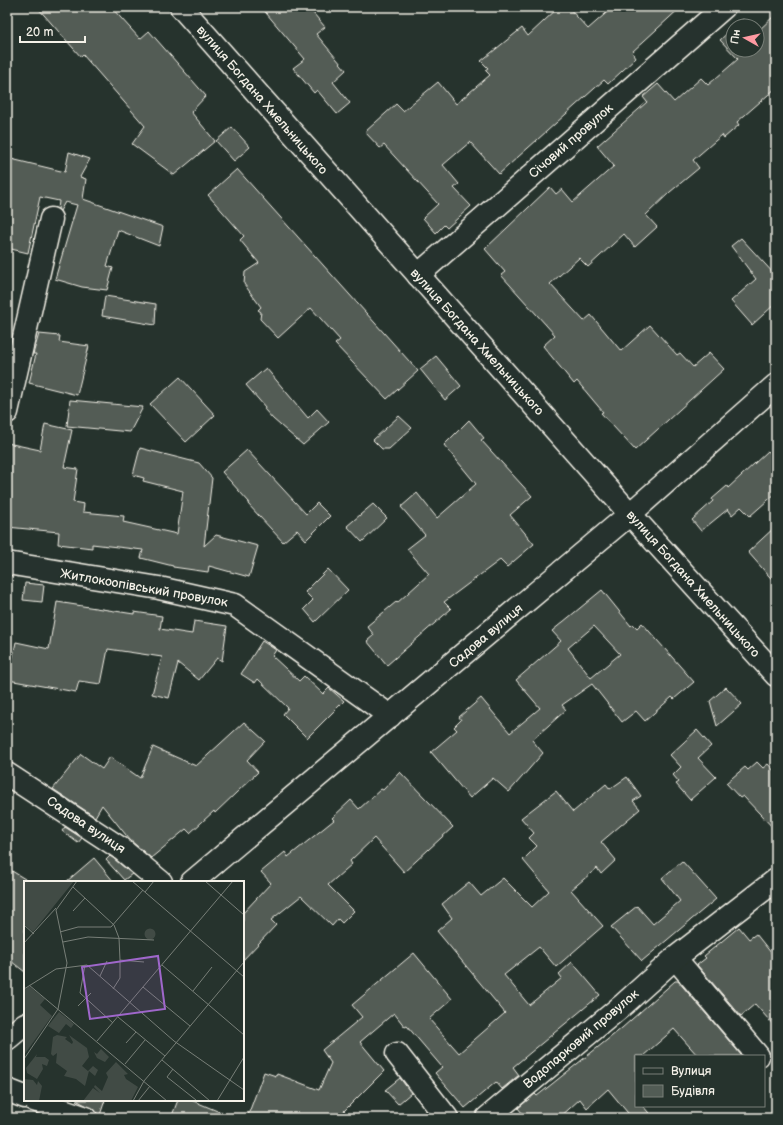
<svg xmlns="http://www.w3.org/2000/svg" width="783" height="1125" font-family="'Balsamiq Sans',sans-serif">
<rect width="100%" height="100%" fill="#26332d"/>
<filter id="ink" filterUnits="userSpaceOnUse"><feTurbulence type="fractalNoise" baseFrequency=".025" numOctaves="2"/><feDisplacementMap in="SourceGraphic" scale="8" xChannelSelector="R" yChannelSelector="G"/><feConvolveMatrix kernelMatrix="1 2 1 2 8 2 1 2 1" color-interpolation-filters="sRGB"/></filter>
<g filter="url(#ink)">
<g fill="#525c55" stroke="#f4f1e8" fill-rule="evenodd">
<polygon points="37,7 111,7 140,39 149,31 206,96 191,112 215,141 174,175 132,144 145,126 83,55 81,57"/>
<polygon points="261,7 308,7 325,27 316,34 346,70 333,82 350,103 337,114 317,90 314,93 293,68 305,59"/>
<polygon points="559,7 568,7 588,29 613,7 681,7 632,52 636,58 608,84 604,80 499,174 470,142 443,165 459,184 454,188 471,206 447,228 444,225 436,233 423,218 438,204 384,145 380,148 365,132 396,104 403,111 438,82 456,104 490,75 485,70 488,68 481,61 522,28 528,36"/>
<polygon points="776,14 776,88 737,122 739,125 724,138 722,135 693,160 699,168 670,192 646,215 657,227 635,247 624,234 588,267 579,258 550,284 584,321 591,315 621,351 650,325 677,355 680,353 693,367 709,353 724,369 635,450 601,413 603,412 577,381 574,384 543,346 555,335 501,275 505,272 485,249 550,187 556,194 562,189 573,202 614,166 597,146 647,102 643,97 658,84 674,102 701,78 708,85 738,59 720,40 733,28 733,50 757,50 757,32"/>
<polygon points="743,19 749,26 735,26"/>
<polygon points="232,127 250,147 234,161 216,141"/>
<polygon points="69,152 90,159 80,177 86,179 83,199 163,227 159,246 118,230 107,266 113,268 107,290 82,287 55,279 77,205 65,202 60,211 58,209 59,201 40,197 28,253 7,248 7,158 65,172"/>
<polygon points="237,169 418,371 387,399 335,344 340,340 311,308 278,338 260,319 261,312 258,310 261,307 244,284 245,272 259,263 240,240 244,236 208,195"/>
<polygon points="741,238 776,276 776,303 752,325 731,301 756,279 731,246"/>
<polygon points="105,296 156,304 155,325 102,316"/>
<polygon points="39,334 60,336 59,342 89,346 77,395 29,383 36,354 33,354"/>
<polygon points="436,356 461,386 445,400 420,369"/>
<polygon points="266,368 308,418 317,409 329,422 303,445 273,419 264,409 265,407 246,385"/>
<polygon points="180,377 215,415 186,442 150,404"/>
<polygon points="70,400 143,407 130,432 67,426"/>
<polygon points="399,416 412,428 389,449 382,449 373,440"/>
<polygon points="469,420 484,438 481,440 532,496 510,515 534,544 507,567 500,560 444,602 451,609 387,665 367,641 374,635 367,626 396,602 397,603 429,574 407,549 425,535 401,507 417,493 437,518 476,484 444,445"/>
<polygon points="45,424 72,430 64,467 78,469 73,502 84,504 83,512 124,516 123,522 177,534 183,491 143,481 144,478 133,475 140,448 199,463 212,478 204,546 216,535 258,546 249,577 209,566 208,572 173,567 173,566 141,558 143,550 92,544 92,548 58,544 59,532 7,527 7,443 40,450"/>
<polygon points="247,450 306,514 317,503 330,516 306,540 297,530 283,542 248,504 249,502 222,472"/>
<polygon points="768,451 776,459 776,493 750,516 741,507 732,515 728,509 701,531 692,520 713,501 712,499 727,486 728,488"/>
<polygon points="373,504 387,518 362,542 347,526"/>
<polygon points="776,526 776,584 748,552"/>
<polygon points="328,569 348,590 315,622 304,609 313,600 305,592"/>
<polygon points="25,583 44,585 42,602 23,600"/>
<path d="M602,590l29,36 2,-2 4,4 5,-5 52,59 -20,17 -2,-2 -27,24 -9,-10 -14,11 -30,-38 -30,21 4,5 -34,30 11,13 -34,39 -16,-14 -23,20 -39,-46 26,-22 -3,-3 7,-7 -2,-3 22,-19 29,35 30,-25 -24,-28 45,-39 -9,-10zM594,626l26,28 -29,24 -23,-30z"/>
<polygon points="57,602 134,614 134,612 162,616 160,629 192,634 194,621 227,626 222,661 217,658 199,680 178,663 169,698 152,694 162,657 108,649 101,684 79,681 76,692 8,680 16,642 49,649"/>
<polygon points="262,641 276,650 272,656 299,681 304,676 323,694 329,688 344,701 307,738 283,714 288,708 258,679 255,683 241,674"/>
<polygon points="726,687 742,704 717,726 710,701"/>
<polygon points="244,722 265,741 247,760 258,772 215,813 214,811 190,833 186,829 151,858 130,840 102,805 95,817 53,789 81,754 102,769 110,757 140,778 153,747 196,766"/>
<polygon points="697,730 711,746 698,758 716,777 690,800 676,784 679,782 673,775 681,767 670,755"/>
<polygon points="757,762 763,768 768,764 776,773 776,831 743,796 740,798 726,783 745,767 748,770"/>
<polygon points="400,772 453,827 404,872 374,838 350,861 352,864 328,885 354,911 342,923 338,919 332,926 301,896 271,920 276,925 243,960 243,913 271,883 261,872 285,852 288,857 334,820 332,818 351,800 359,809 381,789 383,790"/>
<polygon points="627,777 641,796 633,801 640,809 601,842 616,860 601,874 597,868 571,890 603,926 556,967 539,947 504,975 529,1005 562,978 559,974 572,962 600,995 513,1067 519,1075 502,1089 496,1082 465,1108 435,1073 442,1067 407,1026 405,1027 394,1013 360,1042 384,1071 337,1118 247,1118 264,1072 276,1076 277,1074 319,1090 331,1063 322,1050 362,1017 352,1005 414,953 452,999 429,1019 459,1053 505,1013 437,931 452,918 442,904 469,882 481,896 503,878 532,907 549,891 523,860 537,846 529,838 534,833 521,818 556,791 573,812 606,784 610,789"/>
<polygon points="65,827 82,838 78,843 62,831"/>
<polygon points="110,856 113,858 132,874 124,880 106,860"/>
<polygon points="94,858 114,882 66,882"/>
<polygon points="682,861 716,899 642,961 611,927 637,906 653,924 680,901 662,878"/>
<polygon points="7,868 25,879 25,972 7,958"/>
<polygon points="739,927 749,939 756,934 776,959 776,1028 755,1004 741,1016 697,965 706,958 704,956"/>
<polygon points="675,981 678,981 742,1056 698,1056 674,1029 643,1056 636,1056 636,1106 643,1106 653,1118 632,1118 608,1089 587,1108 580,1099 559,1118 526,1118 518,1108 535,1094 537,1096 622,1028"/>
<polygon points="400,1078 411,1093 398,1104 385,1090"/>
<polygon points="76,1100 105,1100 99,1118 95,1110"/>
<polygon points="178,1100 191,1100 234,1118 171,1118"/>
</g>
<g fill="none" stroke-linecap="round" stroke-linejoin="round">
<defs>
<g id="minor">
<polyline points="181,7 630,514 776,675"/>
<polyline points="418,275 724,7"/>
<polyline points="7,412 51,219"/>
<polyline points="7,563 159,588 235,605 390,716"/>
<polyline points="7,774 120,848 161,882"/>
<polyline points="192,882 630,514 776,385"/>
<polyline points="675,958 758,1056"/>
<polyline points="7,1039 25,1024"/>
<polyline points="397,1054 447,1118"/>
<polyline points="7,1090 25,1097"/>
<polyline points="34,1100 86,1118"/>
<polyline points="487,1118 624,1004 675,958 776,880"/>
</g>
</defs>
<use href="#minor" stroke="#f4f1e8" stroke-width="25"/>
<use href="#minor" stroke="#26332d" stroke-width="22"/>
</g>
</g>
<g text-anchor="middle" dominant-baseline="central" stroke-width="3.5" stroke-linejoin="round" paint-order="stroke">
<g font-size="13" fill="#f4f1e8" stroke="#26332d">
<text transform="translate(262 100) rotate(49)">вулиця Богдана Хмельницького</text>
<text transform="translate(571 141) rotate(-41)">Січовий провулок</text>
<text transform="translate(477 342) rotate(48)">вулиця Богдана Хмельницького</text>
<text transform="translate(693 584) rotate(48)">вулиця Богдана Хмельницького</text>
<text transform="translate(144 588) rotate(10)">Житлокоопівський провулок</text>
<text transform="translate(486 636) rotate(-40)">Садова вулиця</text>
<text transform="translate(86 825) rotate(34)">Садова вулиця</text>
<text transform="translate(581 1039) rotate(-40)">Водопарковий провулок</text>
</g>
</g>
<g transform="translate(24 881)">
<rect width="220" height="220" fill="#26332d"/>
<path d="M0,0h50l-41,51 -9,-8zM120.5 53a5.5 5.5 0 1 1 11 0a5.5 5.5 0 1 1-11 0ZM5,105l16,13 -5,6 12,11 -28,39v-65zM35,131l15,12 -3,4 -5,-4 -7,9 -11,-7zM33,154l10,2 -2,2 7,5 1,-2 -4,-7 18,13 2,9 -7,9 6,5 5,-5 5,4 -3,6 -6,-5 -4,15 -9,-7 -12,-3 3,-5 -11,-8 1,-10 -4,3 -2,-2 2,-17zM77,168l8,8 -4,5 -8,-4 -3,-6 3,2zM13,173l-1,3h9l4,3 -2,6 -5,-2 1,5 -6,10 -10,-6 -1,-5zM92,181l12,12 -4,1 2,4 12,8 -7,14h-48l10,-13 7,5 -6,-6 1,-2 7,6 6,-14 -2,-4zM0,198l9,1 4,5 1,-4 4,5 -3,15h-15z" fill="#414b45"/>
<path fill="none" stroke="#787f78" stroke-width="1" d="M108,0l112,96M181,0l39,34M49,6l41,38 5,13 1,22v18l-7,11M121,11l9,-11M49,30l12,-13M0,44l10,9M36,51l18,-5h33l32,-37M39,61l25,-5 66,3M0,62l32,-35M96,79l24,2M61,84l-5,28 33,30M138,84l82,70M76,95l7,-15M5,104l138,116M119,106l47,39M0,108l32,-20 31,-4 87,76 70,49M169,110l19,-24M54,125l13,-13M94,136l47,39M73,160l136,-160M102,162l10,-11M0,178l34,-50 9,-46 -11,-53 21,-29M138,179l48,41M101,183l20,-24M149,188l-6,8 29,23M109,220l11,-20 100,-119M114,220l12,-15M193,220l27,-44"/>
<path fill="#9f67cb" fill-opacity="0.15" stroke="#9f67cb" stroke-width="2" d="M134,75l7,53 -75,10 -8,-52z"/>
<rect width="220" height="220" fill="none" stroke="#f4f1e8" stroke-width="2"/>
</g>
<rect width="783" height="1125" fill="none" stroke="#26332d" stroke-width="24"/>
<rect x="12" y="12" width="759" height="1101" fill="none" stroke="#f4f1e8" stroke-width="1.5" filter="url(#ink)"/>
<rect x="635" y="1055" width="130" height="52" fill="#26332d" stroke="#787f78"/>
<rect x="643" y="1068" width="20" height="6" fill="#26332d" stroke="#787f78"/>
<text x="671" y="1075" font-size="12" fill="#f4f1e8">Вулиця</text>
<rect x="643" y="1085" width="20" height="12" fill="#525c55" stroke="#787f78"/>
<text x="671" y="1095" font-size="12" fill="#f4f1e8">Будівля</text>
<g transform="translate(745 38) rotate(278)"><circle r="19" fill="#26332d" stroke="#787f78"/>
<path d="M0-3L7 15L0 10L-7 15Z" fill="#ff9aa2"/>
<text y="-6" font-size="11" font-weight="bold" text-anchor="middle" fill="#f4f1e8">Пн</text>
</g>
<path d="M20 36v6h65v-6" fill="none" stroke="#f4f1e8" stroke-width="2"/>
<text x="26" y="36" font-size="12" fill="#f4f1e8" stroke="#26332d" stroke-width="3" paint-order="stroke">20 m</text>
</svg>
